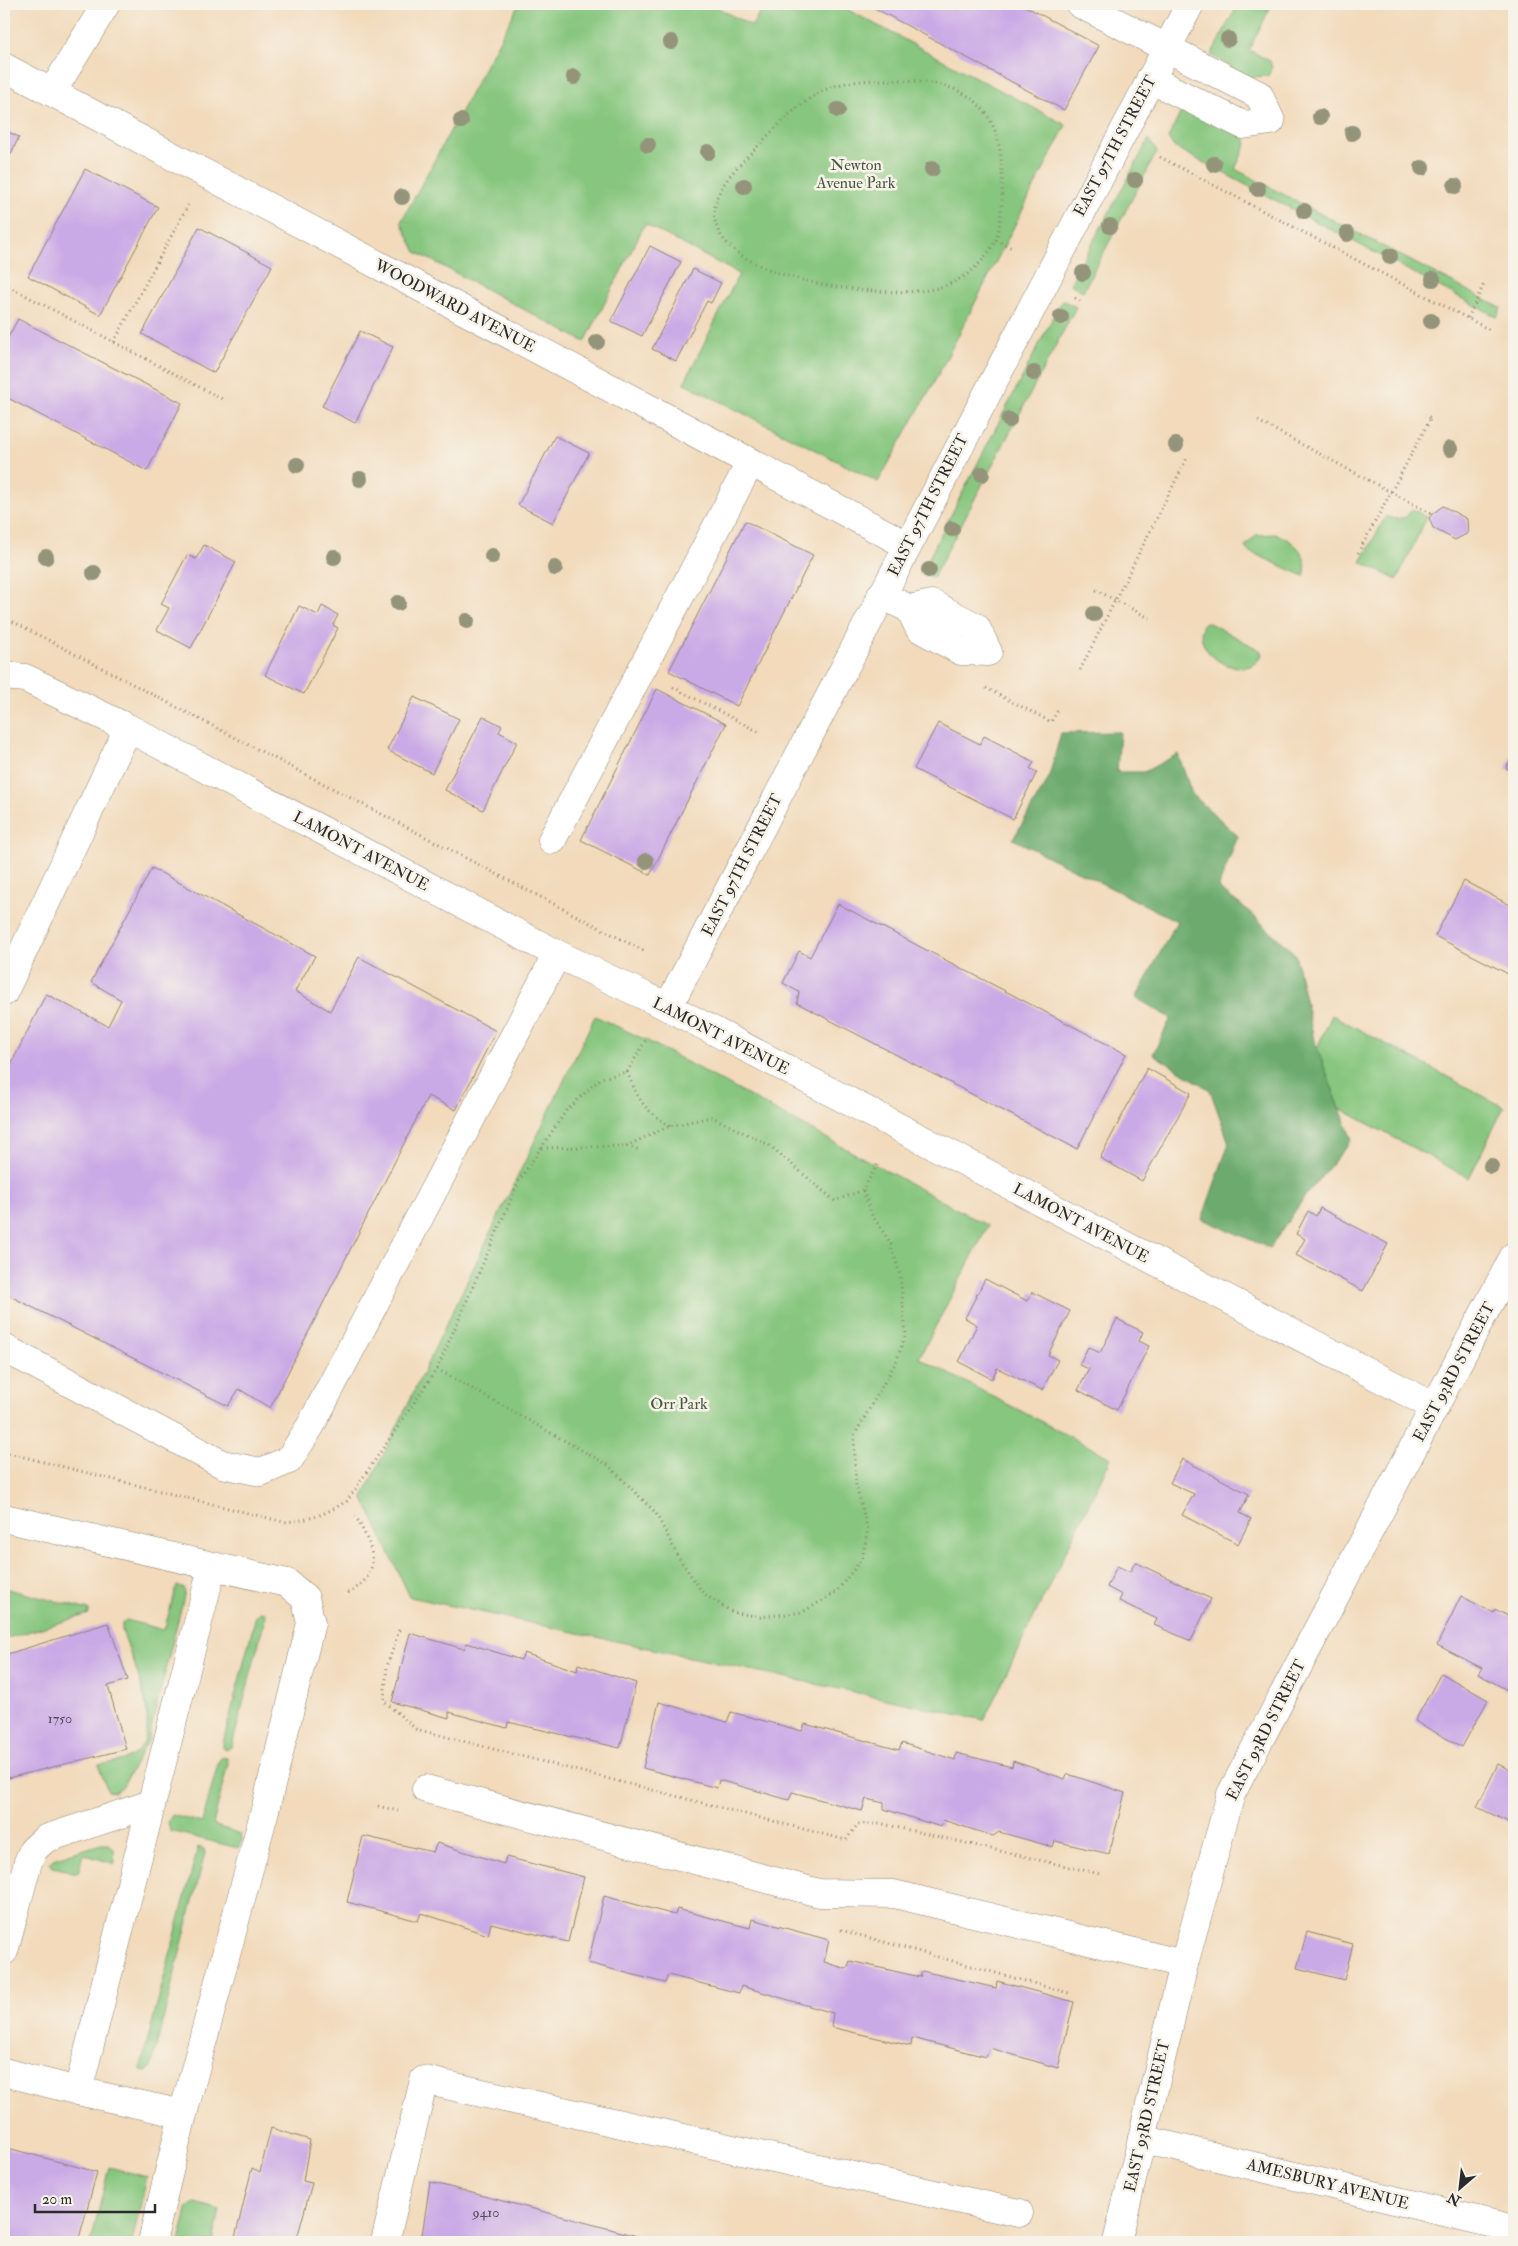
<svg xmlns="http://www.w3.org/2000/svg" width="1518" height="2246" font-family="'IM FELL Double Pica',serif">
<rect width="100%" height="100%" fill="#f7f3e8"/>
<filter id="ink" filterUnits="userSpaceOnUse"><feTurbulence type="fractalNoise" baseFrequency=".02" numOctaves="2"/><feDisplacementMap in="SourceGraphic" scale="10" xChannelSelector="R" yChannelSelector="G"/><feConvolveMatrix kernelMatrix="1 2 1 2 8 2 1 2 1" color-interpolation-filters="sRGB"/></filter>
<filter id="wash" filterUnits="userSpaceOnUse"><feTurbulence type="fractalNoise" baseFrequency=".0096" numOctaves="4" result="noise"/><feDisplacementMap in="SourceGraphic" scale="20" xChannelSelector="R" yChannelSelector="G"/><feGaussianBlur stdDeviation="1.12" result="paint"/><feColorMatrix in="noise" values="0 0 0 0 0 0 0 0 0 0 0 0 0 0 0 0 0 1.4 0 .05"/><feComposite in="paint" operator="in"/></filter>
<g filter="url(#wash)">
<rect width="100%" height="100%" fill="#f2dabb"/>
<g fill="#86c67e" stroke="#587854">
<polygon points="519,4 710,4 752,26 764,4 837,4 1066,125 937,377 878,482 684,383 739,274 645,224 585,342 416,252 401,222"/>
<polygon points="1238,4 1272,4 1249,50 1270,61 1272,67 1268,76 1247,77 1211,55"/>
<polygon points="1182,110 1198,110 1245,138 1247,143 1235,169 1501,308 1497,317 1174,147 1168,138"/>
<polygon points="1149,139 1157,152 1083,291 1070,284"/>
<polygon points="1062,300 1076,307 933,578 921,573"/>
<polygon points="1412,509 1427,517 1397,580 1361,562 1386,516 1395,519 1406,517"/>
<path d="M1276,534c18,6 35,22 28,42l-56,-25 -3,-4 11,-12z"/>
<path d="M1209,623l51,27 2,4c-14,32 -72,2 -59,-30z"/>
<polygon points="1332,1015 1504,1107 1469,1178 1339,1108 1317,1048"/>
<polygon points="595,1016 646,1040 988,1226 919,1358 1111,1458 984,1720 410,1597 363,1497"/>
<path d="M177,1586l6,1 2,5 -37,149 -26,46 -8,5 -6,-1 -10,-26c11,-2 29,-4 37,-11 30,-25 -3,-93 -13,-124v-7l4,-3 38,10z"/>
<polygon points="4,1588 89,1610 89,1614 4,1639"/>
<polygon points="260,1612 264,1612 266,1615 232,1746 228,1749 223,1748 223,1743 256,1615"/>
<polygon points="222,1757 227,1758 228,1763 213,1825 241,1834 242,1840 238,1848 170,1831 168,1822 172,1815 202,1823 219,1760"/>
<polygon points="101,1844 108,1844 114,1849 115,1864 83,1854 78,1873 53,1867 50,1863 53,1859"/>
<polygon points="198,1847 204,1849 205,1853 151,2068 147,2072 141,2070 141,2066"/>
<polygon points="109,2167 147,2177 132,2242 91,2242"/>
<polygon points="195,2203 220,2210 213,2242 179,2242 188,2207"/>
</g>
<polygon fill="#6cab6d" stroke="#4c6b4c" points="1120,732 1117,772 1144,772 1178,754 1192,794 1238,836 1218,888 1246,909 1295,954 1314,1040 1352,1140 1306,1195 1270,1248 1202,1219 1229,1143 1210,1090 1153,1054 1171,1018 1136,998 1177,921 1013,839 1048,780 1061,733"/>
<g id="blocks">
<g fill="#caaae6">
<polygon points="867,4 1021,4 1099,46 1064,110"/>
<polygon points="4,130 19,137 4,168"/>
<polygon points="85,169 158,207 100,315 28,276"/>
<polygon points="199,227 272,266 214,373 142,334"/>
<polygon points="650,246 681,262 642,336 611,321"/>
<polygon points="693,269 721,283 711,303 707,301 676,361 652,349"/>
<polygon points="18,319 182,403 147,471 4,396 4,345"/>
<polygon points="360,331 393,347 355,423 322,406"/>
<polygon points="555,436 589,453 553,523 518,505"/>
<polygon points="1443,506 1467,519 1468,533 1455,540 1433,528 1429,518 1432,514"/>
<polygon points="745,521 813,555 737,706 669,671"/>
<polygon points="204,545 236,562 191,648 157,630 169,608 161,604 187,555 196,559"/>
<polygon points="299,606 318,615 322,606 338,615 333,625 338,628 304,694 265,675"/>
<polygon points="657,689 726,724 650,875 581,840"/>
<polygon points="414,697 459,719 432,773 387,750"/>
<polygon points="483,716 502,726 499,732 517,742 483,810 445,790"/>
<polygon points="938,723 980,744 984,736 1034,762 1030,769 1037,772 1013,819 914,769"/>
<polygon points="1514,753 1514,772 1506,768"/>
<polygon points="152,868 315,956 295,991 330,1011 359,957 496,1031 456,1110 428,1096 270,1408 239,1389 228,1406 4,1293 4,1078 46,994 108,1026 121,1000 91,982"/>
<polygon points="1464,881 1514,907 1514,977 1435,936"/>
<polygon points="838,904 1126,1054 1077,1149 797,1003 799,992 783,983 799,951 810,957"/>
<polygon points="1147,1068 1191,1093 1142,1181 1100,1158"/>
<polygon points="1320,1208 1388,1244 1363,1291 1296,1255 1305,1239 1296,1234 1308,1211 1316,1216"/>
<polygon points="985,1279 1027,1301 1032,1292 1070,1311 1048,1355 1058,1360 1042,1390 997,1368 992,1379 959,1362 977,1325 965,1318"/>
<polygon points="1117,1319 1143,1332 1139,1341 1149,1346 1117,1410 1078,1390 1089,1369 1079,1365 1088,1347 1100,1353"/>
<polygon points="1182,1459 1249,1494 1240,1513 1251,1519 1238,1544 1182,1515 1194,1494 1170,1483"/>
<polygon points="1135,1562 1211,1599 1191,1641 1154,1625 1157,1619 1119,1601 1122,1595 1107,1587 1117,1566 1130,1572"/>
<polygon points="1461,1596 1494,1613 1495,1609 1514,1619 1514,1687 1512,1686 1509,1691 1478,1674 1482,1668 1437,1645"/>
<polygon points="108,1623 128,1680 108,1686 126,1749 4,1779 4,1655"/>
<polygon points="410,1633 464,1649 467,1643 521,1660 524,1653 577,1671 578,1664 636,1683 620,1748 508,1722 507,1728 449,1712 449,1718 392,1702"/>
<polygon points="1441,1673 1488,1700 1462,1747 1415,1721"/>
<polygon points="659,1702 727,1722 731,1712 802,1731 805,1724 899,1750 902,1743 955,1760 956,1753 1012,1767 1013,1761 1065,1779 1068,1774 1125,1793 1109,1854 1055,1841 1053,1847 999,1832 993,1836 943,1820 941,1827 884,1809 884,1803 866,1799 862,1811 792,1792 789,1800 719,1780 717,1788 643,1768"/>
<polygon points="1498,1764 1514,1772 1514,1825 1477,1807"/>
<polygon points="363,1836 433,1852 437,1843 504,1864 506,1857 584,1877 568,1942 491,1923 488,1935 421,1913 418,1921 347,1902"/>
<polygon points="604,1896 675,1915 677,1909 750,1928 752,1919 829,1940 824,1962 847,1969 850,1961 920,1977 922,1971 996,1988 997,1981 1074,2002 1058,2068 990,2048 986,2057 912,2038 911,2046 831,2027 833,2013 741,1986 739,1993 668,1975 665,1983 588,1963"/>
<polygon points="1307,1932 1353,1944 1344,1980 1297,1968"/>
<polygon points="271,2128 310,2140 303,2181 312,2183 296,2242 234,2242 252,2168 260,2172"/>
<polygon points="4,2147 97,2172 78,2242 4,2242"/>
<polygon points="430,2182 660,2242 421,2242"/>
</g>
</g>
</g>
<g filter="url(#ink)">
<use href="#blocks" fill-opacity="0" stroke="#8e8273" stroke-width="1"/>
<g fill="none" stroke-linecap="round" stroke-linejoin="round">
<defs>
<g id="minor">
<polyline points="1080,4 1259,95 1271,121 1243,125 1150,79"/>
<polyline points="4,67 907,545"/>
<polyline points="52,92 106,4"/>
<polyline points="881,595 910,609 932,604 976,627 988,652 961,651 919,628 910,609"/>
<polyline points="4,676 25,678 128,728 557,954 668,1007 1435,1407"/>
<polyline points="552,840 750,463"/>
<polyline points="4,992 128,728"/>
<polyline points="668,1007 1190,4"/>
<polyline points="4,1348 222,1464 261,1472 289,1460 311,1425 557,954"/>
<polyline points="4,1518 287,1583 305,1598 311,1623 265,1810 183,2114 152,2242"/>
<polyline points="426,1789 819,1893 894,1894 1184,1964"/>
<polyline points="4,1951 28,1862 33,1850 45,1839 151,1804"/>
<polyline points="4,2072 78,2091"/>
<polyline points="183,2114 78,2091 212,1568"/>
<polyline points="1142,2139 1514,2229"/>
<polyline points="385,2242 424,2080 1019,2213"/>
<polyline points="1117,2242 1184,1964 1231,1794 1514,1256"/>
</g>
</defs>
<use href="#minor" stroke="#8e8273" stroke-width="29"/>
<g stroke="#8e8273" stroke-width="3" stroke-dasharray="1 4" stroke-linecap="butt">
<polyline points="1160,157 1490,330"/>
<path d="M996,240c6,-22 7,-45 6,-68 -2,-70 -39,-91 -105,-92 -21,0 -49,0 -68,8 -28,12 -51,37 -72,59 -15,15 -38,36 -42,58 -14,77 175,96 223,83 26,-7 46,-25 58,-48l16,8"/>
<polyline points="4,284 224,400"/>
<polyline points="1075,298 1083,302"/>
<polyline points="1468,318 1485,282"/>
<polyline points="114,342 188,205"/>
<polyline points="1258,421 1432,514"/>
<polyline points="1358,553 1431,418 1425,415"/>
<polyline points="1096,590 1153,620"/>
<polyline points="4,617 644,951"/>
<polyline points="1080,670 1188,456"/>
<polyline points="673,687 759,732"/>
<polyline points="986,688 1051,722 1058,710"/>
<path d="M627,1072c13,30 15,36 43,54"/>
<polyline points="626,1146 670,1126 712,1117 769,1145 835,1201 863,1190"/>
<polyline points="542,1148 626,1146 640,1150"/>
<polyline points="437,1369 608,1465 656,1513 677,1555 703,1593 732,1612 760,1617 803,1612 836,1592 862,1559 868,1530 856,1486 854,1436 896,1362 906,1334 900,1275 890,1242 872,1215 863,1190 879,1162"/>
<path d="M4,1452l280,70c27,-2 40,-7 63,-21l90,-132 83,-190 46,-68 35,-33 26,-6 19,-32"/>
<path d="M348,1593c38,-21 24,-47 7,-78"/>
<polyline points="399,1630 387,1667 384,1701 416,1729 846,1840 858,1824 883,1824 1100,1874"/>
<polyline points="378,1806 398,1811"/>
<polyline points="841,1930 1072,1994"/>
</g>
<use href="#minor" stroke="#fff" stroke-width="28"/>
</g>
<g fill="#93947a">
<circle cx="1228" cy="39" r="8"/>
<circle cx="671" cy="42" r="8"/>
<circle cx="574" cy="77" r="8"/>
<circle cx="838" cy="110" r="8"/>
<circle cx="1320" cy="117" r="8"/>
<circle cx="461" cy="121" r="8"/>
<circle cx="1352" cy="133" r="8"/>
<circle cx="648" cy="145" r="8"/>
<circle cx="708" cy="152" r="8"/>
<circle cx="1214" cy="164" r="8"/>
<circle cx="1422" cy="168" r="8"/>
<circle cx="932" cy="169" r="8"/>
<circle cx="1135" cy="180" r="8"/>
<circle cx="744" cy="186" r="8"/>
<circle cx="1455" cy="186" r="8"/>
<circle cx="1258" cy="189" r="8"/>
<circle cx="402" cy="197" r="8"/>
<circle cx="1304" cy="211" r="8"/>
<circle cx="1110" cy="226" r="8"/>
<circle cx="1347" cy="234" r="8"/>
<circle cx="1390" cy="256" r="8"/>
<circle cx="1083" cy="273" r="8"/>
<circle cx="1433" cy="279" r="8"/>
<circle cx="1061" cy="317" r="8"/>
<circle cx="1431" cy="321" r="8"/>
<circle cx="597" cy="342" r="8"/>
<circle cx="1034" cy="373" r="8"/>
<circle cx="1009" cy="420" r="8"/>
<circle cx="1176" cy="445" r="8"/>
<circle cx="1450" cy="449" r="8"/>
<circle cx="297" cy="465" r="8"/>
<circle cx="982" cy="474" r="8"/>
<circle cx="360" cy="479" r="8"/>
<circle cx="952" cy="529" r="8"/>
<circle cx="492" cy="556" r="8"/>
<circle cx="46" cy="557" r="8"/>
<circle cx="334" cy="557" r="8"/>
<circle cx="555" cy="568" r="8"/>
<circle cx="929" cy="570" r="8"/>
<circle cx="94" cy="573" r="8"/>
<circle cx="398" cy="603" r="8"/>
<circle cx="1094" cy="614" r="8"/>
<circle cx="467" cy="621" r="8"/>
<circle cx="646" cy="861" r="8"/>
<circle cx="1491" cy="1166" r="8"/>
</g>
</g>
<g text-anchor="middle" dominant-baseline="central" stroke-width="5" stroke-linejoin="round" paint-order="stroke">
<g font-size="14" fill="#534b5a">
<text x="60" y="1718">1750</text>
<text x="486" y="2212">9410</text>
</g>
<g font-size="16" fill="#2b2b2b" stroke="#f7f3e8">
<text transform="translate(1115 146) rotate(-62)">EAST 97TH STREET</text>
<text transform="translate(455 306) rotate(28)">WOODWARD AVENUE</text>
<text transform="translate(928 505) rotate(-63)">EAST 97TH STREET</text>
<text transform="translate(361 851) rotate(28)">LAMONT AVENUE</text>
<text transform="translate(742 865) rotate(-63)">EAST 97TH STREET</text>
<text transform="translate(721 1036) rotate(27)">LAMONT AVENUE</text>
<text transform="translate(1081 1223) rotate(28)">LAMONT AVENUE</text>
<text transform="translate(1454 1372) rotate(-62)">EAST 93RD STREET</text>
<text transform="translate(1266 1730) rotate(-63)">EAST 93RD STREET</text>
<text transform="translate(1147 2116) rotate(-77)">EAST 93RD STREET</text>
<text transform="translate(1328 2184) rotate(14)">AMESBURY AVENUE</text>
</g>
<g font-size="16" fill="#465a44" stroke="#f7f3e8">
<text x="856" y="165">Newton<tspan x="856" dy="18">Avenue Park</tspan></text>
<text x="679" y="1404">Orr Park</text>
</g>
</g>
<rect width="1518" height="2246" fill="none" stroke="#f7f3e8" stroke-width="20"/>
<g transform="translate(1460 2188) rotate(208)" stroke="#f7f3e8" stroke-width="4" paint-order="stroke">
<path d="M0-4L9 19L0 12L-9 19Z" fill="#2b2b2b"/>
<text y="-8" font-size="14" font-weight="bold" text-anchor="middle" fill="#2b2b2b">N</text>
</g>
<path d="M35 2204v8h120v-8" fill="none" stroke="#2b2b2b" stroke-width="2.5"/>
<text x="42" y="2204" font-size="15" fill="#2b2b2b" stroke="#f7f3e8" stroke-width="4" paint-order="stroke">20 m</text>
</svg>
